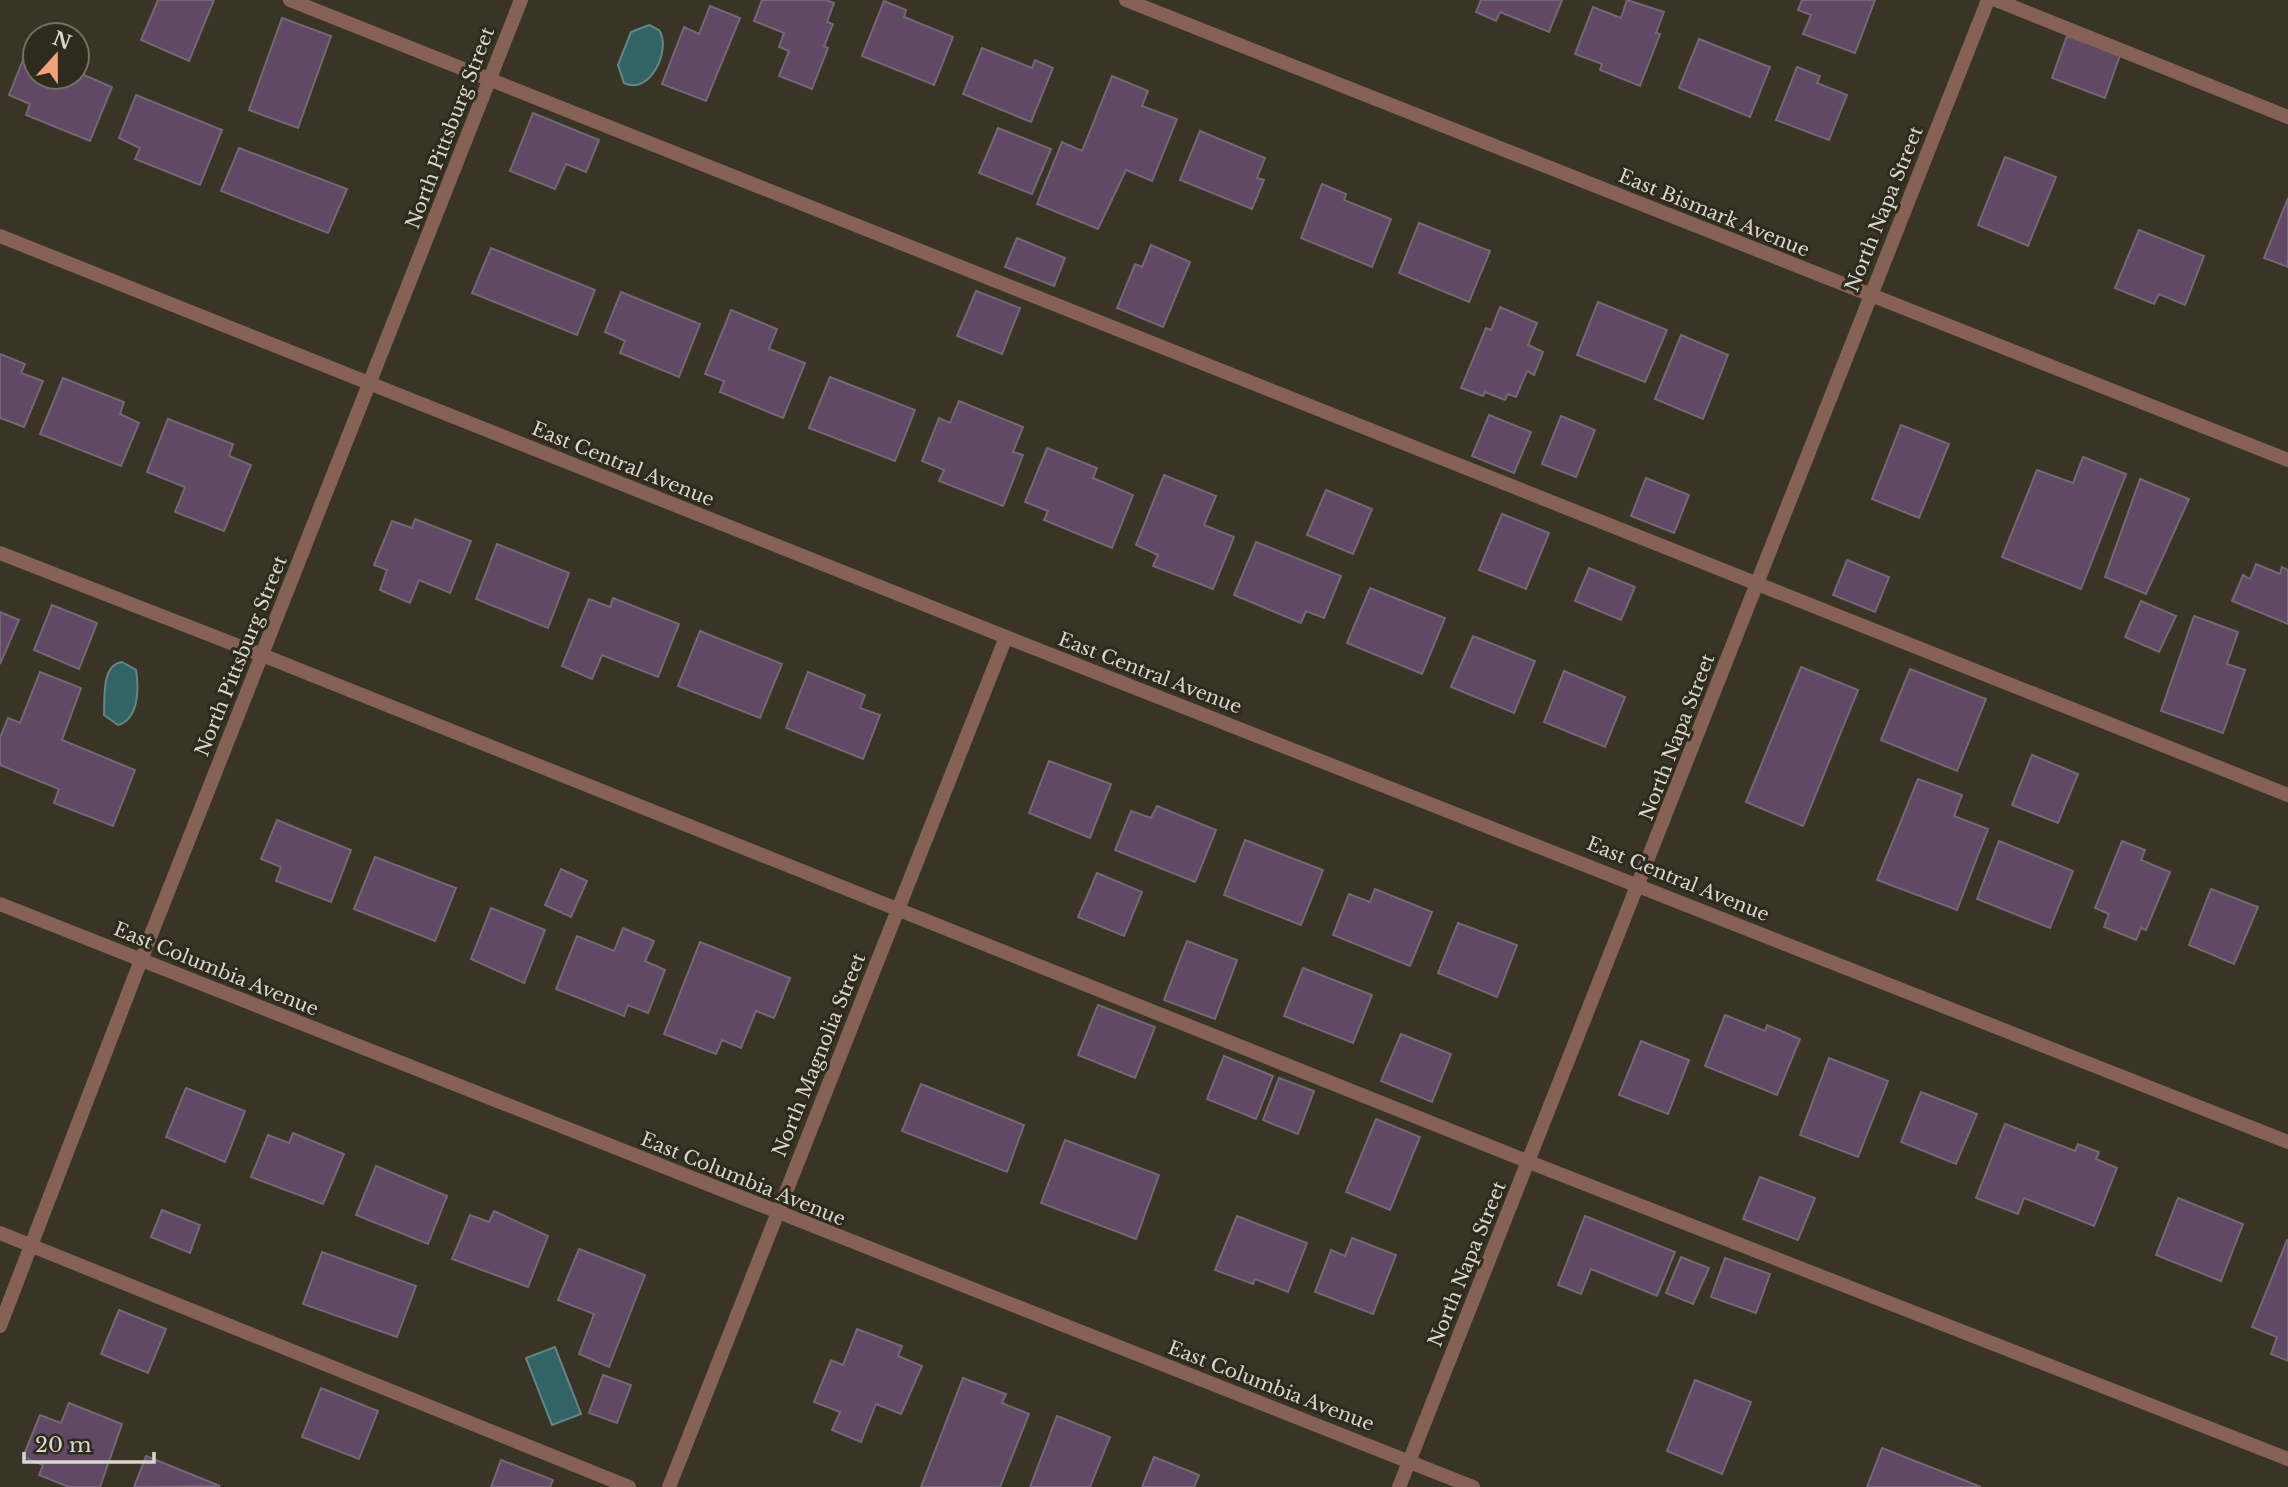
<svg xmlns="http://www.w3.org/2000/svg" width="2288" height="1487" font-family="'Libre Baskerville',serif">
<rect width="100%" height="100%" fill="#393426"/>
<g fill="#326466" stroke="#648685" stroke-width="2">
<path d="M649,25l10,5c13,19 -9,66 -35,53l-6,-18 13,-33z"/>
<path d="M122,662l14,8c3,18 3,49 -18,55l-14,-10c1,-17 -3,-50 18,-53z"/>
<polygon points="555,1347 581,1414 552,1425 526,1358"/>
</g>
<g fill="#614864" stroke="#736875" stroke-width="2">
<polygon points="158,0 214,0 189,61 141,40"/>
<polygon points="762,0 826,0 834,3 827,22 833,24 824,46 828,48 812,89 779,76 789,51 779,47 784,33 754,21"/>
<polygon points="1481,0 1562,0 1549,32 1500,12 1496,21 1476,12"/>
<polygon points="1627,0 1664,12 1656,33 1660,34 1640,86 1600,70 1602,64 1575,54 1593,7 1621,18"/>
<polygon points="1802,0 1875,0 1855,53 1803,34 1811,15 1798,10"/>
<polygon points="884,1 906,10 904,17 953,37 934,85 862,56"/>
<polygon points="710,6 740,18 706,101 662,84 684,27 699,34"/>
<polygon points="282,18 331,36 298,128 249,110"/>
<polygon points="2067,36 2120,55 2105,98 2052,78"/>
<polygon points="1699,39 1770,67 1750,117 1679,88"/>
<polygon points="982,48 1032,68 1035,60 1053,68 1031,122 963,94"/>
<polygon points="26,52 35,56 35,77 77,77 77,72 112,87 90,141 26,115 30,104 9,95"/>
<polygon points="1797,67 1820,76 1817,83 1847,95 1829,140 1776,120"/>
<polygon points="1112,76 1148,91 1142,106 1177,119 1152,181 1126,170 1098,229 1037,204 1062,142 1082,151"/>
<polygon points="136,95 222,130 200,185 135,159 140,148 119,138"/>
<polygon points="533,113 599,140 586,172 566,164 555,189 510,171"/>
<polygon points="998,128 1051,149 1032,194 979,173"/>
<polygon points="1200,131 1265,158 1257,178 1264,180 1252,209 1180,180"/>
<polygon points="239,148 347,189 328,233 221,191"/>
<polygon points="2005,157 2056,177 2028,246 1978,225"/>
<polygon points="1322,184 1346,194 1344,200 1391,219 1372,267 1301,238"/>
<polygon points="2288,198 2288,267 2264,258"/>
<polygon points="1419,223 1490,251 1469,302 1399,273"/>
<polygon points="2139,230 2204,256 2185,305 2159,294 2154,304 2115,288"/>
<polygon points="1017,238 1065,258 1054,286 1005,267"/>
<polygon points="1151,245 1190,262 1163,327 1117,308 1135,264 1142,267"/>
<polygon points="491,248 595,290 577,335 472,293"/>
<polygon points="976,291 1020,308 1002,354 957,336"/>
<polygon points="621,292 700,324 679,377 620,353 625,341 605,332"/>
<polygon points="1598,302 1667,330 1645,382 1577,355"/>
<polygon points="1500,307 1537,323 1528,345 1543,352 1534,375 1527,371 1516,397 1508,394 1505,400 1485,392 1483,396 1461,388 1486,328 1491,330"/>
<polygon points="731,310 777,329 769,349 805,363 783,418 720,392 724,381 705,374"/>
<polygon points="1681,335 1728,355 1703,419 1655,399"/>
<polygon points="0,354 25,364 21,373 43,381 24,427 0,418"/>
<polygon points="830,377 915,410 895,461 809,428"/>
<polygon points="63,378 124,402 120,414 139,423 121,466 40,434"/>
<polygon points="959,401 1023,427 1013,452 1023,455 1003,506 939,481 944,470 922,461 939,418 950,423"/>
<polygon points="1489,415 1531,432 1514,473 1472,456"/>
<polygon points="1561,416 1595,430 1576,477 1542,464"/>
<polygon points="168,419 233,444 229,456 251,465 224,531 175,512 185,487 147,472"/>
<polygon points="1901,425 1949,444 1919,518 1872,499"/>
<polygon points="1047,448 1097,468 1093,478 1133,495 1112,548 1044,520 1048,511 1025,502"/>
<polygon points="2083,457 2126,474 2081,589 2002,557 2037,470 2073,483"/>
<polygon points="1164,475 1216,496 1204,525 1234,537 1213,589 1153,566 1158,555 1136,545"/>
<polygon points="1646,478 1689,495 1674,533 1631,516"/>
<polygon points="2140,479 2189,499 2146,594 2105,577"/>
<polygon points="1326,490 1372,509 1353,554 1307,535"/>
<polygon points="1502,514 1549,533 1526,589 1479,570"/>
<polygon points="415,519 471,541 450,593 419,580 410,603 380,590 387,570 374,565 392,521 412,528"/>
<polygon points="1256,542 1341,576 1324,618 1306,611 1301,623 1234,595"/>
<polygon points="497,544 569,573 548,628 476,599"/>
<polygon points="1847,560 1889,577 1875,612 1833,595"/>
<polygon points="2256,564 2280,574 2282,567 2288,570 2288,624 2232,601 2243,575 2250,579"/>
<polygon points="1589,568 1635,587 1621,620 1575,601"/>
<polygon points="1370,588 1445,618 1422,674 1347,643"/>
<polygon points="613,598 679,624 658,677 602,655 592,679 562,666 589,599 610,607"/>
<polygon points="2141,601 2176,616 2159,652 2125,637"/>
<polygon points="52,605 97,623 79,669 34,650"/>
<polygon points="0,612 19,620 0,664"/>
<polygon points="2194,616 2238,632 2227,664 2245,670 2223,733 2161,711"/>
<polygon points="700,631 782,664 760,718 678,686"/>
<polygon points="1473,636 1535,661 1514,713 1451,687"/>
<polygon points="1801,667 1858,690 1803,826 1746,802"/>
<polygon points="1910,669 1986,699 1957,771 1881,740"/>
<polygon points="1564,671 1625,697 1605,747 1544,722"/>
<polygon points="40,672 81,688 62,740 135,770 113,826 54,803 59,789 0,765 0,738 8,718 20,723"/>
<polygon points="808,672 865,695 860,708 880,715 863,759 786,728"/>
<polygon points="2032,755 2078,774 2058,823 2012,805"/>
<polygon points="1049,761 1111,784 1090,838 1029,813"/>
<polygon points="1918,779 1962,795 1954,816 1988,829 1957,910 1877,880"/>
<polygon points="1157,806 1216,830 1195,882 1115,850 1131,811 1151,818"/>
<polygon points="277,820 351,850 331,902 276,881 281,867 261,859"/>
<polygon points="1245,840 1323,870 1301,925 1224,895"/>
<polygon points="1999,841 2073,871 2050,928 1977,899"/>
<polygon points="2122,841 2145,850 2141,860 2170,872 2146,930 2141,928 2136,940 2104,927 2109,914 2095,908"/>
<polygon points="375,857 456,888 435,941 354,909"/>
<polygon points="561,869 587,881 571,917 545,905"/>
<polygon points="1097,873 1142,892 1124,936 1078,917"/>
<polygon points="1375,889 1432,912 1410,966 1333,935 1349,894 1370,902"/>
<polygon points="2211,889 2258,907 2234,964 2189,945"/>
<polygon points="491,908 545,930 524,983 471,959"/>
<polygon points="1458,923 1517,945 1497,997 1438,973"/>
<polygon points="623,928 654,941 645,961 665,970 648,1013 628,1005 624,1016 556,989 577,936 614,951"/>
<polygon points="1187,941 1237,960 1215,1019 1164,1000"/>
<polygon points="700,942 790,978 774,1018 756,1011 741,1048 722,1040 716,1054 664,1034"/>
<polygon points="1303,968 1372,995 1353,1043 1284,1016"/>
<polygon points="1098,1005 1155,1027 1135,1078 1078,1055"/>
<polygon points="1725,1015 1765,1031 1767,1025 1800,1039 1777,1095 1705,1066"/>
<polygon points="1401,1034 1451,1054 1432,1102 1381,1081"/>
<polygon points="1641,1041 1689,1060 1668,1114 1619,1095"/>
<polygon points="1224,1056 1273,1076 1256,1119 1207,1099"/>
<polygon points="1829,1058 1888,1081 1858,1157 1800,1135"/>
<polygon points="1279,1078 1314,1091 1298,1134 1263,1120"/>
<polygon points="921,1084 1024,1125 1007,1172 902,1131"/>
<polygon points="186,1088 245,1111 225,1162 166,1137"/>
<polygon points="1921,1092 1977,1114 1956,1164 1901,1142"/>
<polygon points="1376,1119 1420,1137 1390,1210 1346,1192"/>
<polygon points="2005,1124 2075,1151 2078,1144 2099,1152 2096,1159 2117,1168 2094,1226 2024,1198 2018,1214 1976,1198"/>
<polygon points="293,1133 344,1154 323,1204 251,1177 268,1135 289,1143"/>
<polygon points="1065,1140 1159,1175 1136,1239 1041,1203"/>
<polygon points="376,1166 447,1196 428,1244 356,1215"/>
<polygon points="1760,1177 1815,1198 1798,1240 1743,1219"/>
<polygon points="2178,1198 2243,1224 2221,1281 2156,1255"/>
<polygon points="162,1210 200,1225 190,1253 151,1237"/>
<polygon points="494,1211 548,1236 528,1287 452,1259 470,1215 489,1222"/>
<polygon points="1237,1216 1307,1243 1288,1292 1255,1279 1253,1284 1215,1270"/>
<polygon points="1585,1216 1675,1252 1657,1296 1591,1269 1581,1294 1558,1285"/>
<polygon points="1352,1238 1396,1255 1373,1314 1315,1292 1331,1250 1345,1256"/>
<polygon points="2287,1240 2288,1241 2288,1361 2271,1354 2277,1337 2252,1327"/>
<polygon points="579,1249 645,1275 609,1367 579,1354 594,1314 558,1300"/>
<polygon points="322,1252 416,1286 397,1337 303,1304"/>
<polygon points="1681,1257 1709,1268 1693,1304 1666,1293"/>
<polygon points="1725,1258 1770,1274 1756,1313 1711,1297"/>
<polygon points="119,1310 166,1329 148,1373 101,1354"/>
<polygon points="857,1329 902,1346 898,1356 922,1366 901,1414 876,1404 861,1442 832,1430 840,1412 814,1402 831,1360 843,1365"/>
<polygon points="603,1375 631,1385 617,1423 589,1413"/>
<polygon points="963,1378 1006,1394 1002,1403 1029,1414 1000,1487 921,1487"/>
<polygon points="1695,1380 1751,1402 1722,1474 1667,1451"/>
<polygon points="321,1388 378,1411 359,1459 302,1437"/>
<polygon points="69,1403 122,1424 100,1487 69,1487 39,1475 43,1465 23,1457 40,1415 61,1423"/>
<polygon points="1057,1416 1110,1437 1090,1487 1030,1487"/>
<polygon points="1882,1448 1981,1487 1867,1487"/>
<polygon points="146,1456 220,1486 134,1487"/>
<polygon points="1154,1457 1199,1475 1194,1487 1142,1487"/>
<polygon points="501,1460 553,1480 550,1487 491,1487"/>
</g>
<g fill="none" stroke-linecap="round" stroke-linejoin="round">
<g stroke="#866155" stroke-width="14">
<polyline points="290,0 2288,795"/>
<polyline points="1996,0 2288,117"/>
<polyline points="0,553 262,655 1529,1162 2288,1459"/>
<polyline points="0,1233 629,1487"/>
</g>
<g stroke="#866155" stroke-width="14">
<polyline points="1126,0 2288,460"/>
<polyline points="0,236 1006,637 2288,1142"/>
<polyline points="0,904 1473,1487"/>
<polyline points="0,1326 141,960 521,0"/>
<polyline points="669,1487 1006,637"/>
<polyline points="1399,1487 1988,0"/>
</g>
</g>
<g text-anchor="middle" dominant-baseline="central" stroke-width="6" stroke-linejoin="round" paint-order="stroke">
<g font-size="19" fill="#d9d6cd" stroke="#2e2a1d">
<text transform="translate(450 128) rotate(-69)">North Pittsburg Street</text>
<text transform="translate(1884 209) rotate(-68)">North Napa Street</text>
<text transform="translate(1714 213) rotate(22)">East Bismark Avenue</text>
<text transform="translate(623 464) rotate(22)">East Central Avenue</text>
<text transform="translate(241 656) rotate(-68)">North Pittsburg Street</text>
<text transform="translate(1150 673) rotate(21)">East Central Avenue</text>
<text transform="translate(1677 737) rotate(-69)">North Napa Street</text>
<text transform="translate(1678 879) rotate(22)">East Central Avenue</text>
<text transform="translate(216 969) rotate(22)">East Columbia Avenue</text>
<text transform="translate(819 1055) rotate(-68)">North Magnolia Street</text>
<text transform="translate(743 1179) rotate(22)">East Columbia Avenue</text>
<text transform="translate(1467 1264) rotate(-68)">North Napa Street</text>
<text transform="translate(1271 1386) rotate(21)">East Columbia Avenue</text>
</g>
</g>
<g transform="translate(56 56) rotate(21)"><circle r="33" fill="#2e2a1d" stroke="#726f63" stroke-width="2"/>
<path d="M0-5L12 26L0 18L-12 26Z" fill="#f1a17c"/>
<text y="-10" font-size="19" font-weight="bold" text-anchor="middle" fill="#d9d6cd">N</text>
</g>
<path d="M24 1452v10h130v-10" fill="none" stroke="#d9d6cd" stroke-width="3.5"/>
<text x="35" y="1452" font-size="21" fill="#d9d6cd" stroke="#2e2a1d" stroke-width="5" paint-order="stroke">20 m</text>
</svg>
